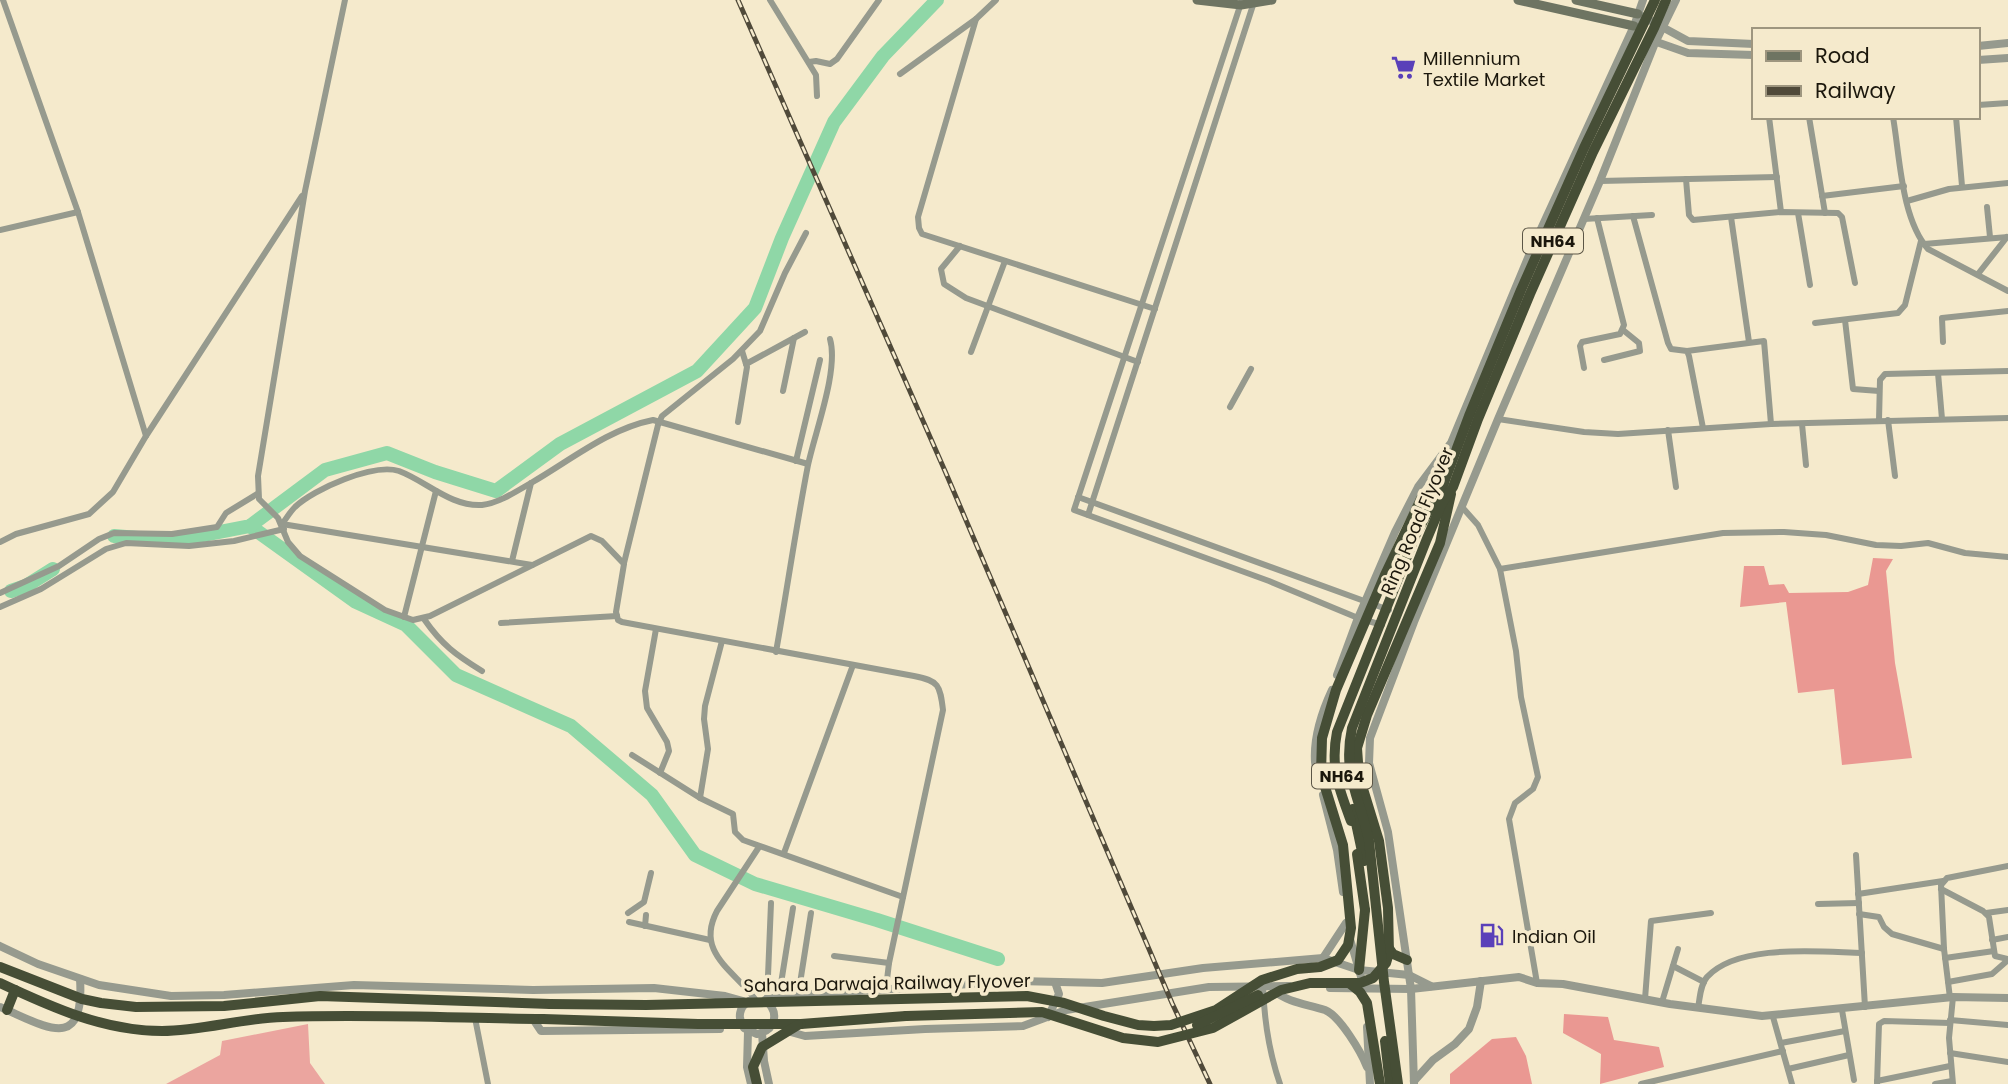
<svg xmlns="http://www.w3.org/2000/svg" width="2008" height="1084" font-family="Poppins,sans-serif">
<rect width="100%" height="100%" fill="#f5eacc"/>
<polygon fill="#eba59f" points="308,1024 310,1063 325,1084 166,1084 220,1055 222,1041"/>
<g fill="#ea9892">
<polygon points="1873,558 1893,559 1886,571 1895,663 1912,758 1842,765 1834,689 1798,693 1786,602 1740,607 1744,566 1764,566 1769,585 1784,584 1789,593 1848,592 1868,585"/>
<polygon points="1564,1014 1608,1017 1614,1040 1659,1047 1664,1067 1600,1084 1601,1054 1563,1033"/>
<polygon points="1516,1037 1526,1056 1532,1084 1450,1084 1450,1074 1492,1039"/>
</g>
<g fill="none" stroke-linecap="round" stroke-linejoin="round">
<g stroke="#8fd7a7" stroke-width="14">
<polyline points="250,526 356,602 406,625 456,675 571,726 652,795 695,855 755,884 877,920 998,959"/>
<polyline points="114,536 173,541 250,526 325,470 387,453 435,472 496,491 560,444 697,371 755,308 782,238 834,122 883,56 937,0"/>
<polyline points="11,591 26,586 53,569"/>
</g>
<g stroke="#969a8e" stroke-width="6">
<polyline points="3,0 78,212 146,436"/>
<path d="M345,0l-40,191 -47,285 1,23 19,19 10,24 12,14 85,54 28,10 17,-4 161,-80 11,5 22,23 -8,48 2,8 4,2 292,54c25,5 26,9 29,34l-54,253 -3,25"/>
<polyline points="770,0 816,75 817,96"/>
<polyline points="1242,0 1074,510 1269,581 1358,618 1382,625"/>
<polyline points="976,19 918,217 919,228 922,234 1155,309"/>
<polyline points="809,62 816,61 830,64 837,59 879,0"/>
<polyline points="900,74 976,19 996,0"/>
<polyline points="1978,105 2008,103"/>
<polyline points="1769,117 1781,212"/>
<polyline points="1809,117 1825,213"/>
<path d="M1893,117c7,40 8,101 35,132l80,42"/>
<polyline points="1956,117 1962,186"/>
<polyline points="1686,179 1689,215 1693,220 1781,212 1838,213 1842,217 1855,283"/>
<polyline points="1600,181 1777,177"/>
<polyline points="1822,196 1904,186"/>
<polyline points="1907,201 1949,189 2008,183"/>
<polyline points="1987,207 1990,237"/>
<polyline points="1798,213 1810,285"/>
<polyline points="1633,216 1668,343 1671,349 1687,351 1689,356 1703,428"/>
<polyline points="1731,217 1749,342"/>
<polyline points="1584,219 1652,215"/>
<polyline points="0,230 78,212"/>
<polyline points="1924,244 2008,237"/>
<polyline points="960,246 941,269 944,284 966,298 1138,362"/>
<polyline points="1978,274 2007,237"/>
<polyline points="1845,320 1853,389 1879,391"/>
<polyline points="1815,323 1898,313 1905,305 1921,241"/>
<polyline points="1943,342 1942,318 2008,311"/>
<polyline points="1687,351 1764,341 1771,424"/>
<polyline points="971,352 1005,261"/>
<polyline points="1604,360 1640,351 1639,343 1623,330"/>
<polyline points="746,364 805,332"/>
<polyline points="1584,368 1580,346 1582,342 1620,334 1624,325 1597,218"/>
<polyline points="1938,373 1942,419"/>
<polyline points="783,391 794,338"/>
<polyline points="1230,407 1251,369"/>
<polyline points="1498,419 1584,432 1618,434 1771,424 2008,418"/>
<polyline points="1879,420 1880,380 1885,374 2008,371"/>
<polyline points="1888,420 1895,476"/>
<polyline points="738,422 747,367 742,351"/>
<polyline points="1802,424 1806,465"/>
<polyline points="1668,430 1676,487"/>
<polyline points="796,461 820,360"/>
<polyline points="1078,497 1389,610"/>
<polyline points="1462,507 1478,525 1500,569 1516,651 1521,697 1538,777 1533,789 1515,803 1509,819 1537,983"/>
<polyline points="1088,515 1254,2"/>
<polyline points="0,542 16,534 89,514 113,492 146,436 302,196"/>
<polyline points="512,561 531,483"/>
<polyline points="624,563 658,425 662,416 733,359 760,331 785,273 806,233"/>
<path d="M532,565l-250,-41c4,-5 8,-12 13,-17 19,-18 78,-44 104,-36 27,10 52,36 83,34 17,-2 35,-14 49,-22 40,-23 77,-54 122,-63l155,44"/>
<polyline points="1500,569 1723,533 1784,532 1826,535 1876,545 1901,546 1928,543 1965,553 2008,557"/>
<polyline points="0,593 59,566 99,539 114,533 172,534 217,527 226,513 257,494"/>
<polyline points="0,607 41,589 106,549 126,543 189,546 234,541 284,529"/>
<polyline points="404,617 436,491"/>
<path d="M424,619c18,26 32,36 58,52"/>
<polyline points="501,623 617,616"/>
<polyline points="656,629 645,691 647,708 667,742 669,751 660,773"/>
<path d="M776,652c11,-62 20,-125 32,-187 7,-33 31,-95 22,-126"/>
<polyline points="632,755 700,798 733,814 735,832 743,840 903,897"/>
<polyline points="700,798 708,749 704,719 705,706 722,641"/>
<polyline points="784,853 853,665"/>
<polyline points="1856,855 1865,1007"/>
<polyline points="1941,889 1983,911 1989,917 1995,956 2008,959"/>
<polyline points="1858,894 1943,881"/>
<polyline points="1818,904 1859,903"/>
<polyline points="628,913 644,902 651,873"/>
<polyline points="1986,913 2008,910"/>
<polyline points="1859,914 1879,917 1884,927 1892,934 1944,949"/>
<polyline points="629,922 710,940"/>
<polyline points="645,926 646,915"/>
<polyline points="1992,940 2008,937"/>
<polyline points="834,956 889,963"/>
<polyline points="1945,958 1994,951"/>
<polyline points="1673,966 1704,982"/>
<polyline points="1948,982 1992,974 2008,960"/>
<path d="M1263,985c1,34 6,67 17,99"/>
<polyline points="779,996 793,908"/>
<polyline points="798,996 811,913"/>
<polyline points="1950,998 1944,949 1941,885 1947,878 2008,866"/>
<path d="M755,999c-21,-29 -60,-46 -38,-88l42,-64"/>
<polyline points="1645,999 1651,921 1711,913"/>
<polyline points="767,1000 771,903"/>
<polyline points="1662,1002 1678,949"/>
<path d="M1698,1008c2,-10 2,-23 9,-31 31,-34 113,-25 155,-24"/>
<polyline points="1842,1010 1854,1080"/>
<polyline points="1773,1017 1792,1084"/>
<polyline points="475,1018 488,1084"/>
<polyline points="1950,1020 2008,1025"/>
<polyline points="1781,1043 1845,1031"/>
<polyline points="1950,1053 2008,1062"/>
<polyline points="1788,1069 1849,1055"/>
<polyline points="1877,1081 1950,1066"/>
<polyline points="1641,1084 1783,1051"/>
<polyline points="1877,1084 1879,1024 1884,1021 1950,1023"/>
<polyline points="1935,1084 1952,1081"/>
<polyline points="1953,1084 1949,1038 1953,997"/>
</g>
<g stroke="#969a8e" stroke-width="8">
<polyline points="1642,16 1688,41 1754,44"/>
<polyline points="1651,40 1688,53 1754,55"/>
<polyline points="1978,46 2008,43"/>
<polyline points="1978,60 2008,58"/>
<polyline points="1337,675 1358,618 1395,532 1418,487 1451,443 1530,253 1634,26 1643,0"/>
<path d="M1319,782c-10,-29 0,-64 13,-92"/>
<polyline points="1323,795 1337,850 1343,892"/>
<polyline points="1350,939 1364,987"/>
<polyline points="0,946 38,964 99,985 171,996 224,995 354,985 533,990 654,988 725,996 743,1001"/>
<polyline points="1323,958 1346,923"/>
<polyline points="1330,988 1411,989 1519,977 1537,983 1563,984 1670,1004 1762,1016 1953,997 2008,998"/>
<path d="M1274,991c15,12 33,13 51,19 15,6 36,42 42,57"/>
<polyline points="769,999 779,996 1018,981 1102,983 1203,968 1323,958 1359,970 1409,975 1431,986"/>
<path d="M749,1001c-10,6 -12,17 -5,27l13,6c19,-4 23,-22 8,-34"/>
<path d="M0,1007c45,19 85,47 80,-28"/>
<polyline points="1048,1017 1059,994 1055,982"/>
<polyline points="533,1019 541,1031 720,1029"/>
<polyline points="1367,1027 1370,1084"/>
<polyline points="787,1031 805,1036 925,1029 1023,1026 1066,1010 1209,987 1289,986"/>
<polyline points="748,1032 747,1067 751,1084"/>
<polyline points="762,1033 764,1061 769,1084"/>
<polyline points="1414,1081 1433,1060 1455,1044 1469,1029 1477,1007 1481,981"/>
<polyline points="1414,1084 1411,989 1388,832 1369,763 1370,738 1414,622 1498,419 1600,181 1655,43 1676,0"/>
</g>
<g stroke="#6e7462" stroke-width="9">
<polyline points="1197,0 1241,5 1272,0"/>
<polyline points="1518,0 1634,26"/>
<polyline points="1576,0 1638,14"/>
</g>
<g stroke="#464e36" stroke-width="10">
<polyline points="1386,944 1393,954 1407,960"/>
<polyline points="0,967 82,999 101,1003 136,1007 224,1006 320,996 550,1004"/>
<polyline points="1359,970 1365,910"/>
<path d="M0,983c51,24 104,48 162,48 40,0 80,-13 121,-14 86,-3 173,1 260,2"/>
<polyline points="7,1010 15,990"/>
<polyline points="801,1024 906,1016"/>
</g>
<defs>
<polyline id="rail" points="738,0 945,471 1172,1003 1210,1084"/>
</defs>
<use href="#rail" stroke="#504a3a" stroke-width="5"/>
<use href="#rail" stroke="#f5eacc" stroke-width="2.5" stroke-dasharray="8" stroke-linecap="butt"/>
<g stroke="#464e36" stroke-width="10">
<polyline points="1442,488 1469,416 1521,290 1584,148 1655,0"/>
<polyline points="1353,809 1364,861"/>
<path d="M1351,821c-12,-32 -21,-54 -14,-89l79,-198 25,-46"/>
<polyline points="1357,854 1365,910"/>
<polyline points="1349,983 1360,992 1367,1003 1380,1084"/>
<polyline points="550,1004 646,1005 1027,996 1064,1003 1104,1016 1138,1025 1154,1026 1171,1025 1216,1010 1262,980 1297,969 1320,967 1338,960 1348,945 1351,928 1343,845 1321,774 1322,738 1336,690 1385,575 1421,499 1444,483"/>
<polyline points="906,1016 1042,1012 1123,1038 1158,1042 1213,1028 1281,990 1310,983 1360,983 1373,978 1386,963 1389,953 1388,908 1379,841 1359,776 1357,748 1367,715 1440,543 1451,494"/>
<polyline points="543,1019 698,1024 801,1024"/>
<polyline points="1197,1025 1258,995"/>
<polyline points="1385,1041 1390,1084"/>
<polyline points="757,1084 753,1067 762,1047 798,1025"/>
<path d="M1398,1084l-14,-102 -15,-141c-9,-44 -27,-66 -17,-113l74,-187 16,-38 11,-16 25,-68 52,-125 63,-142 61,-124 12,-28"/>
</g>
</g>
<defs>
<symbol id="supermarket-bare" viewBox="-9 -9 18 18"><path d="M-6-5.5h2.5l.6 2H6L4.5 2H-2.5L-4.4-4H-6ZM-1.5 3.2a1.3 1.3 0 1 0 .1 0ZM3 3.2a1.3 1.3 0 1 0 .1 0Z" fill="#5a40b9" stroke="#f5eacc" stroke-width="2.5" paint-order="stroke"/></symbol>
<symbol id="fuel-bare" viewBox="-9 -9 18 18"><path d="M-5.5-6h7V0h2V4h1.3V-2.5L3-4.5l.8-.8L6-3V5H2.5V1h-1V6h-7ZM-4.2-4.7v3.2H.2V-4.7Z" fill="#5a40b9" stroke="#f5eacc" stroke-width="2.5" paint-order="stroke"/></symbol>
</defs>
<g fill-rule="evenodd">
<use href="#supermarket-bare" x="1386" y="50" width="35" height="35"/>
<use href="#fuel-bare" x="1474" y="918" width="35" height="35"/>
</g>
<g text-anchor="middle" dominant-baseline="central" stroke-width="7" stroke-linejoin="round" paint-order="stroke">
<g fill="#f5eacc" stroke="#5c5646" stroke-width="2">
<rect x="1523" y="228.5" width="60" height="25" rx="5"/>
<rect x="1312" y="763.5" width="60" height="25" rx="5"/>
</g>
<g font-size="16" font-weight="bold" fill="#1b170c">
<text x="1553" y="241">NH64</text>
<text x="1342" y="776">NH64</text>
</g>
<g font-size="18" fill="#1b170c" stroke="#f5eacc" text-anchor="start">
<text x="1423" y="58">Millennium<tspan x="1423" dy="21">Textile Market</tspan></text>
<text x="1512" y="936">Indian Oil</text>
</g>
<g font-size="18" fill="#1b170c" stroke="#f5eacc">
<text transform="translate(1417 521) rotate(-67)">Ring Road Flyover</text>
<text transform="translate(887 983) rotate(-1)">Sahara Darwaja Railway Flyover</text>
</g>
</g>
<rect x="1752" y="28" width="228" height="91" fill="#f5eacc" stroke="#9e967f" stroke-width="2"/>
<rect x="1766" y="51" width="35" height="10" fill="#6e7462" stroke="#9e967f" stroke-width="2"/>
<text x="1815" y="63" font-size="21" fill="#1b170c">Road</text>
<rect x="1766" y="86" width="35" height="10" fill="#504a3a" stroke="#9e967f" stroke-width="2"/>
<text x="1815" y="98" font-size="21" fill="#1b170c">Railway</text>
</svg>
